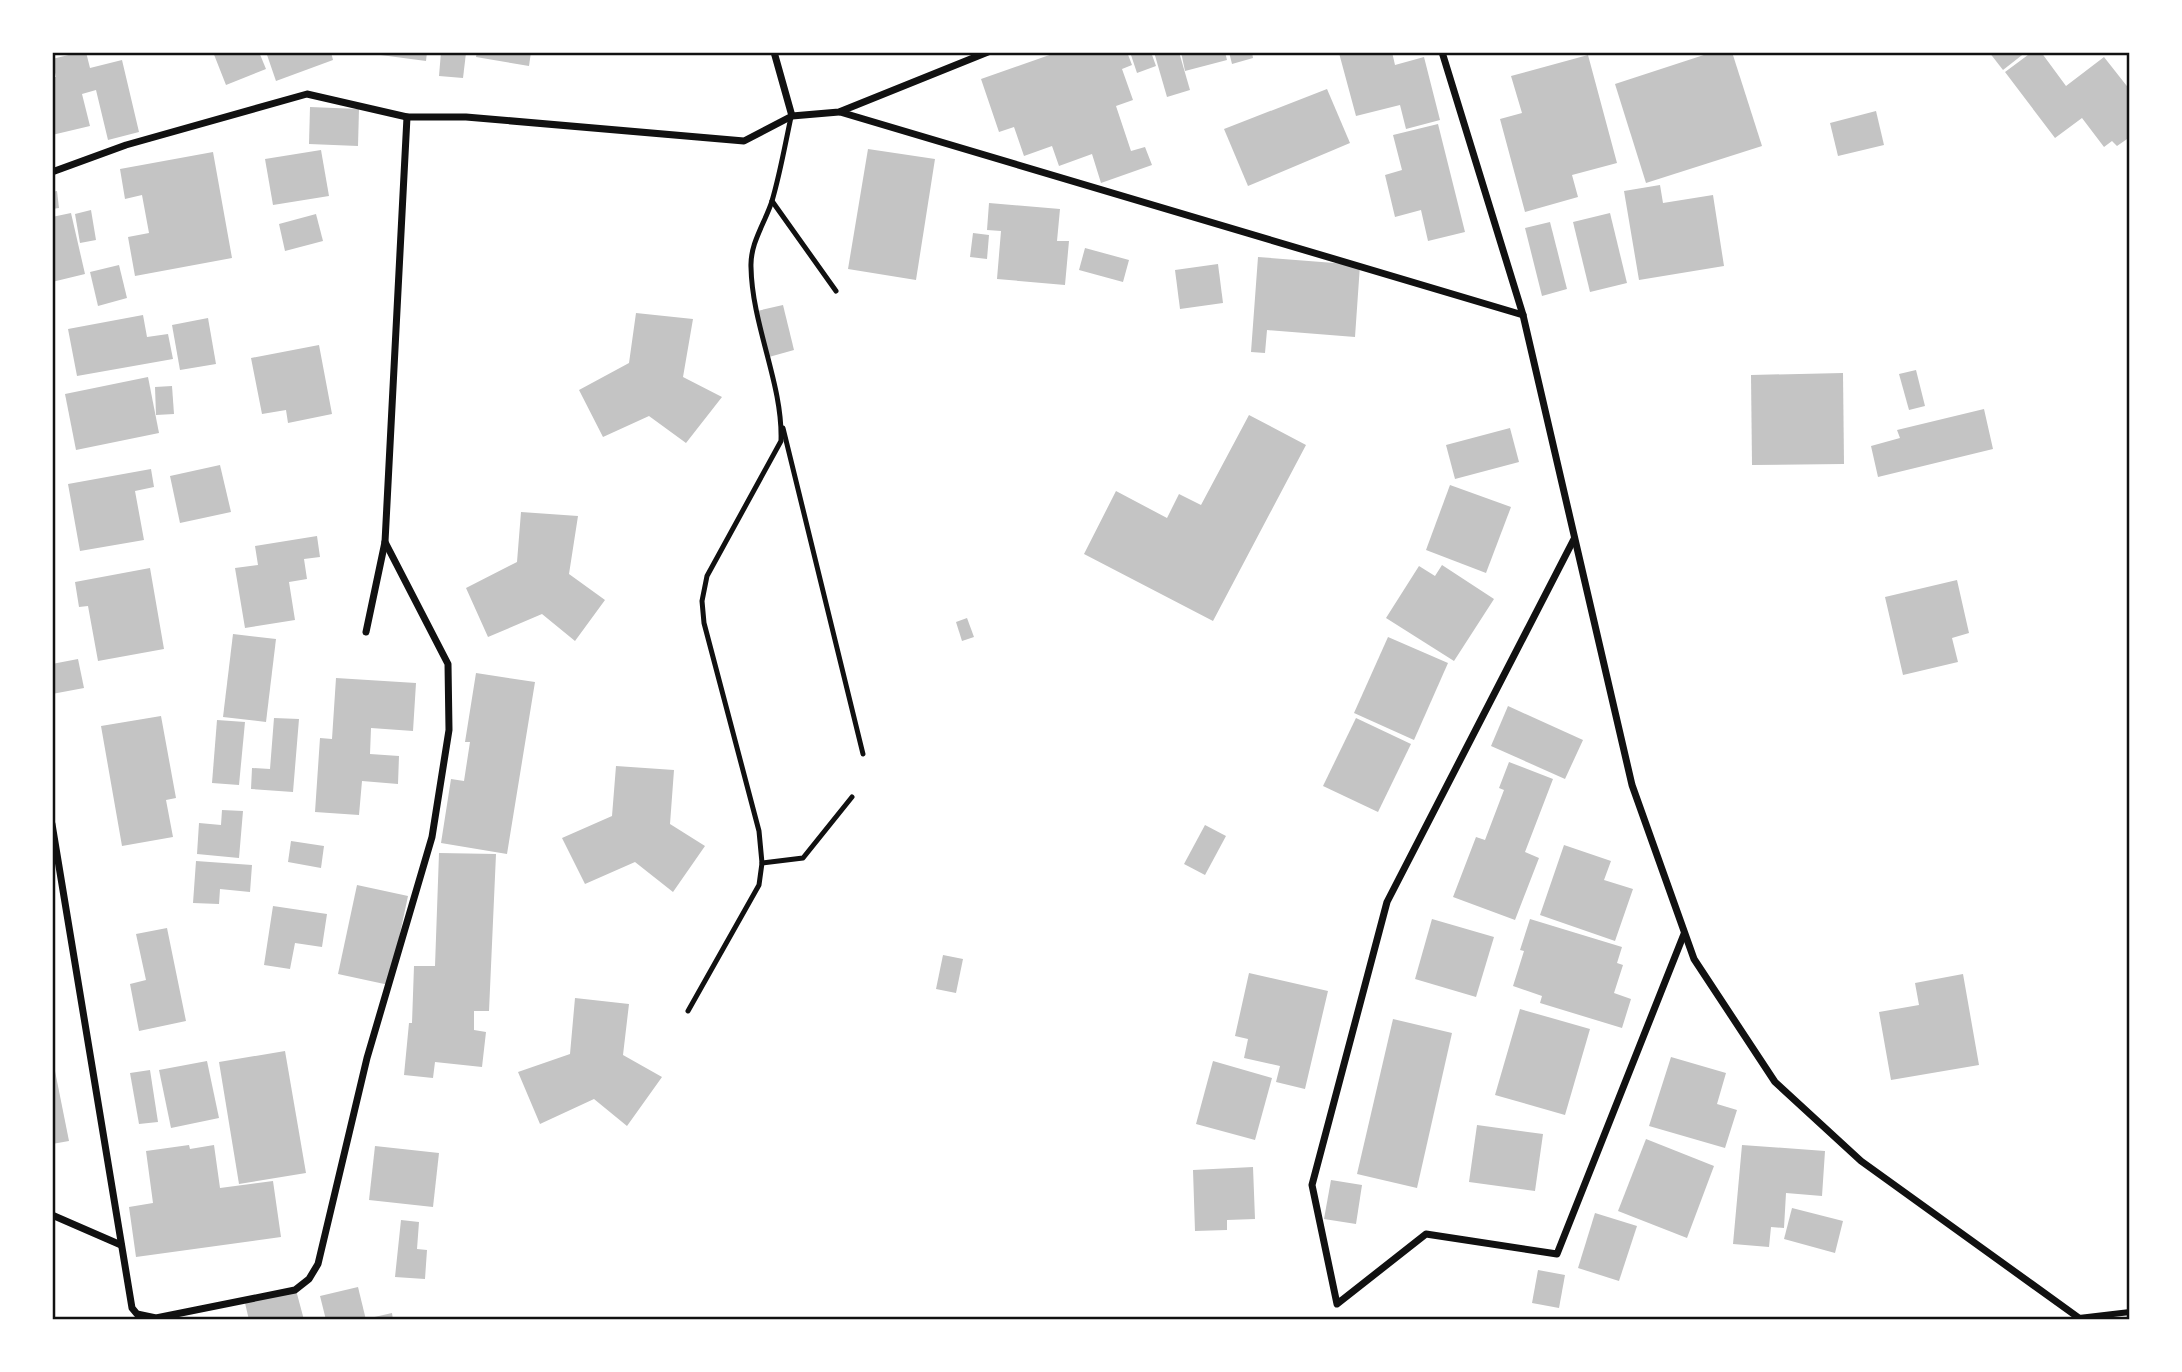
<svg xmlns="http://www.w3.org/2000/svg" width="2182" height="1372" font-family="Figtree,sans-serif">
<rect width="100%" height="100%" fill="#fff"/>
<g fill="#c4c4c4">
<polygon points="81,52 86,52 90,68 122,60 139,132 108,140 96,90 82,94 90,126 52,135 52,77 56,77 52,59"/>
<polygon points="213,52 259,52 266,69 226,85"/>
<polygon points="266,52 331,52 333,60 276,81"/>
<polygon points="358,52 427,52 426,61"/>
<polygon points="441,52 466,53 463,78 439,76"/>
<polygon points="477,52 531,52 529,66 476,57"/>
<polygon points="1058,52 1127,52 1132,65 1122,69 1133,100 1116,106 1131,151 1145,147 1152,165 1101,183 1092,154 1059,166 1052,146 1024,156 1014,127 999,132 981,79"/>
<polygon points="1130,52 1151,52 1156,66 1137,73"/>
<polygon points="1154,52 1179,52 1190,90 1167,97"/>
<polygon points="1181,52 1225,52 1227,60 1185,71"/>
<polygon points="1229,52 1252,52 1253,58 1232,64"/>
<polygon points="1392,52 1395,65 1424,57 1440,120 1406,129 1400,105 1356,116 1339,53"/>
<polygon points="1713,52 1732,52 1762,146 1646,183 1615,84"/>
<polygon points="1989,52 2026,52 2003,70"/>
<polygon points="2032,52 2041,52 2066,86 2104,57 2130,90 2130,137 2117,146 2112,141 2104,147 2082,118 2055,138 2005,72"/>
<polygon points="1588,55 1617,163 1572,175 1578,197 1525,212 1500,119 1522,113 1511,76"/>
<polygon points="1327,89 1350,143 1248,186 1224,129"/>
<polygon points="310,107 359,109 358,146 309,144"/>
<polygon points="1876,111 1884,145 1838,156 1830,123"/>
<polygon points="1438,124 1465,232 1428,241 1421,210 1395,217 1385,175 1402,170 1393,135"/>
<polygon points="868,149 935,159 916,280 848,269"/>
<polygon points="321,150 329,196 273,205 265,159"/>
<polygon points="213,152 232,258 135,276 128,237 149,233 142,195 125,199 120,169"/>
<polygon points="1660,185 1663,203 1713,195 1724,266 1639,280 1624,191"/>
<polygon points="57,191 59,208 52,209 52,192"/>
<polygon points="989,203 1060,209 1057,241 1069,241 1065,285 997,279 1001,231 987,230"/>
<polygon points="91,210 96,240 80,243 75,214"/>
<polygon points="71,213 85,274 52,282 52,217"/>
<polygon points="1610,213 1627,283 1590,292 1573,222"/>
<polygon points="316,214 323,241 285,251 279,224"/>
<polygon points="1550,222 1567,289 1542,296 1525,228"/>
<polygon points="973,233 989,235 987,259 970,257"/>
<polygon points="1085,248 1129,260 1123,282 1079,270"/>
<polygon points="1258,257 1360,265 1355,337 1267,330 1265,353 1251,352"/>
<polygon points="1218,264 1223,303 1180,309 1175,270"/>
<polygon points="119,265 127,298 98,306 90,272"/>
<polygon points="783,305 794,350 769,357 757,311"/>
<polygon points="636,313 693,319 683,377 722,397 686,443 649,416 603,437 579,390 629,363"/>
<polygon points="143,315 147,337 168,334 173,359 77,376 68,329"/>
<polygon points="208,318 216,364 180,370 172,325"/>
<polygon points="319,345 332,414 288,423 286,410 262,414 251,358"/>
<polygon points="1916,370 1925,406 1909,410 1899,374"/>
<polygon points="1843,373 1844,464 1752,465 1751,375"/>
<polygon points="148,377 159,433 76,450 65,394"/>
<polygon points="172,386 174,414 156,415 155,387"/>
<polygon points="1984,409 1993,449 1878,477 1871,446 1900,438 1897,430"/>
<polygon points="1249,415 1306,445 1213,621 1084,554 1116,491 1167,518 1179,494 1201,505"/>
<polygon points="1510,428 1519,462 1455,479 1446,445"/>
<polygon points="220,465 231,512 180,523 170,476"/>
<polygon points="151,469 154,487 135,491 144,540 80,551 68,484"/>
<polygon points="1450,485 1511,507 1486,573 1426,550"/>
<polygon points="521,512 578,516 569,574 605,600 575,641 542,614 488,637 466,588 517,562"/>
<polygon points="317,536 320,557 304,559 307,579 289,582 295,620 245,628 235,568 258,565 255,546"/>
<polygon points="1442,565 1494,599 1454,661 1386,618 1419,566 1435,576"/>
<polygon points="150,568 164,649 98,661 88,606 79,607 75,582"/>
<polygon points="1957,580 1969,633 1952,638 1958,662 1903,675 1885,597"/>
<polygon points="967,618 974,637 962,641 956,622"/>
<polygon points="233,634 276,639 266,722 223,717"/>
<polygon points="1388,637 1448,663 1414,740 1354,713"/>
<polygon points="78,659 84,688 52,694 52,664"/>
<polygon points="476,673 535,682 507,854 441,843 451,779 464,781 470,742 465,742"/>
<polygon points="336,678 416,683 413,731 371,728 370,754 399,756 398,784 362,781 359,815 315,812 320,738 332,739"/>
<polygon points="1508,706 1583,740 1565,779 1491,746"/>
<polygon points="161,716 176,798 166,800 173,837 122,846 101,726"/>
<polygon points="274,718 299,719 293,792 251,789 252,768 270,769"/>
<polygon points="1356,718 1411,744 1378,812 1323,786"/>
<polygon points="217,720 245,722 239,785 212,783"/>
<polygon points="1509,762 1553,779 1525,852 1539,858 1515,920 1453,897 1476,837 1485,840 1504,790 1499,788"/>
<polygon points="616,766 674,770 670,824 705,846 673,892 635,862 585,884 562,838 612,816"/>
<polygon points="222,810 243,811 239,858 197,854 199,823 221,825"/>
<polygon points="1205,825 1226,836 1205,875 1184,864"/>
<polygon points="291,841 324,846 321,868 288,862"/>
<polygon points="1564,845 1611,861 1604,880 1633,889 1615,941 1540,915"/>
<polygon points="439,853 496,854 489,1011 474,1011 474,1030 486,1032 482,1067 435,1062 433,1078 404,1075 409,1023 412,1023 414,966 435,966"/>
<polygon points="196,861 252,865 250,892 220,889 219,904 193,903"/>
<polygon points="357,885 408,896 389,985 338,974"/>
<polygon points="273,906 327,914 322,947 295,943 290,969 264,965"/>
<polygon points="1432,919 1494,937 1476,997 1415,979"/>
<polygon points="1530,919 1622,947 1617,963 1623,965 1614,993 1631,999 1622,1028 1540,1003 1542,996 1513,986 1524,951 1520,950"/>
<polygon points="167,928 186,1021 139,1031 130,984 146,980 136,934"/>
<polygon points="943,955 963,959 956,993 936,989"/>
<polygon points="1249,973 1328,991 1305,1089 1276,1082 1280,1066 1244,1058 1248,1039 1235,1036"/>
<polygon points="1963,974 1979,1065 1891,1080 1879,1012 1919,1005 1915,983"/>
<polygon points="575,998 629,1004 623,1055 662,1077 627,1126 594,1099 540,1124 518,1072 570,1054"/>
<polygon points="1520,1009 1590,1029 1565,1115 1495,1095"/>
<polygon points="1393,1019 1452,1033 1417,1188 1357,1174"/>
<polygon points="285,1051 306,1173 239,1184 219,1062"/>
<polygon points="52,1056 69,1141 52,1144"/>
<polygon points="1671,1057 1726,1073 1717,1104 1737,1110 1725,1148 1649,1126"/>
<polygon points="207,1061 219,1118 171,1128 159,1070"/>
<polygon points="1213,1061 1272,1078 1255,1140 1196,1124"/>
<polygon points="150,1070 158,1122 139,1124 130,1073"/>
<polygon points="1477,1125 1543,1134 1535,1191 1469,1182"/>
<polygon points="1646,1139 1714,1166 1687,1238 1618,1211"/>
<polygon points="189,1145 190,1149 214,1145 220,1188 273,1181 281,1237 136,1257 129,1207 153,1203 146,1151"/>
<polygon points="1742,1145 1825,1151 1822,1196 1786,1193 1784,1228 1771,1227 1769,1247 1733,1244"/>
<polygon points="375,1146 439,1153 433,1207 369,1200"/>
<polygon points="1253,1167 1255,1219 1227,1220 1227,1230 1195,1231 1193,1170"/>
<polygon points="1331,1180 1362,1185 1356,1224 1324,1219"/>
<polygon points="1792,1208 1843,1221 1835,1253 1784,1239"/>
<polygon points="1595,1213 1637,1226 1619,1281 1578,1268"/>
<polygon points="401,1220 419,1222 417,1249 427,1250 425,1279 395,1277"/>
<polygon points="1538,1270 1565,1275 1559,1308 1532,1303"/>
<polygon points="358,1287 366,1320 326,1320 320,1296"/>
<polygon points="296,1290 304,1320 249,1320 245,1303"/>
<polygon points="392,1313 393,1320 370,1320 370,1318"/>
</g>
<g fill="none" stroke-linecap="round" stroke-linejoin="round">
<g stroke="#111" stroke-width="5">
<polyline points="772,201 836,291"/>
<polyline points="783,428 863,754"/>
<polyline points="762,863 803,858 852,797"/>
<path d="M688,1011l71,-126 3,-22 -3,-32 -55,-208 -2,-22 5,-25 74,-135c2,-57 -29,-115 -30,-174 -1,-24 14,-44 21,-66 8,-27 13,-56 19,-84"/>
</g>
<polyline stroke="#111" stroke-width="6" points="2079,1318 2130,1312"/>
<g stroke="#111" stroke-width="7">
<polyline points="774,52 792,116"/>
<polyline points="1442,52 1523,315 1632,785 1694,959 1775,1082 1861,1161 2079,1318"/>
<polyline points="840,112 1523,315"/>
<polyline points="52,172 126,145 307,94 407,117 466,117 744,141 792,116 839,112 988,52"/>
<polyline points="1574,539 1387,902 1312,1185 1337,1304 1426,1234 1557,1254 1684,934"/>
<polyline points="366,632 385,542 407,117"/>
<polyline points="52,824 132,1308 137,1314 156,1318 295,1290 309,1279 318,1264 367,1058 432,837 449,730 448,664 385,542"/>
<polyline points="52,1215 121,1245"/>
</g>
</g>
<rect width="2182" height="1372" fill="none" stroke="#ffffff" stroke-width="108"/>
<rect x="54" y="54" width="2074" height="1264" fill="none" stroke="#111" stroke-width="2.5"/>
</svg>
